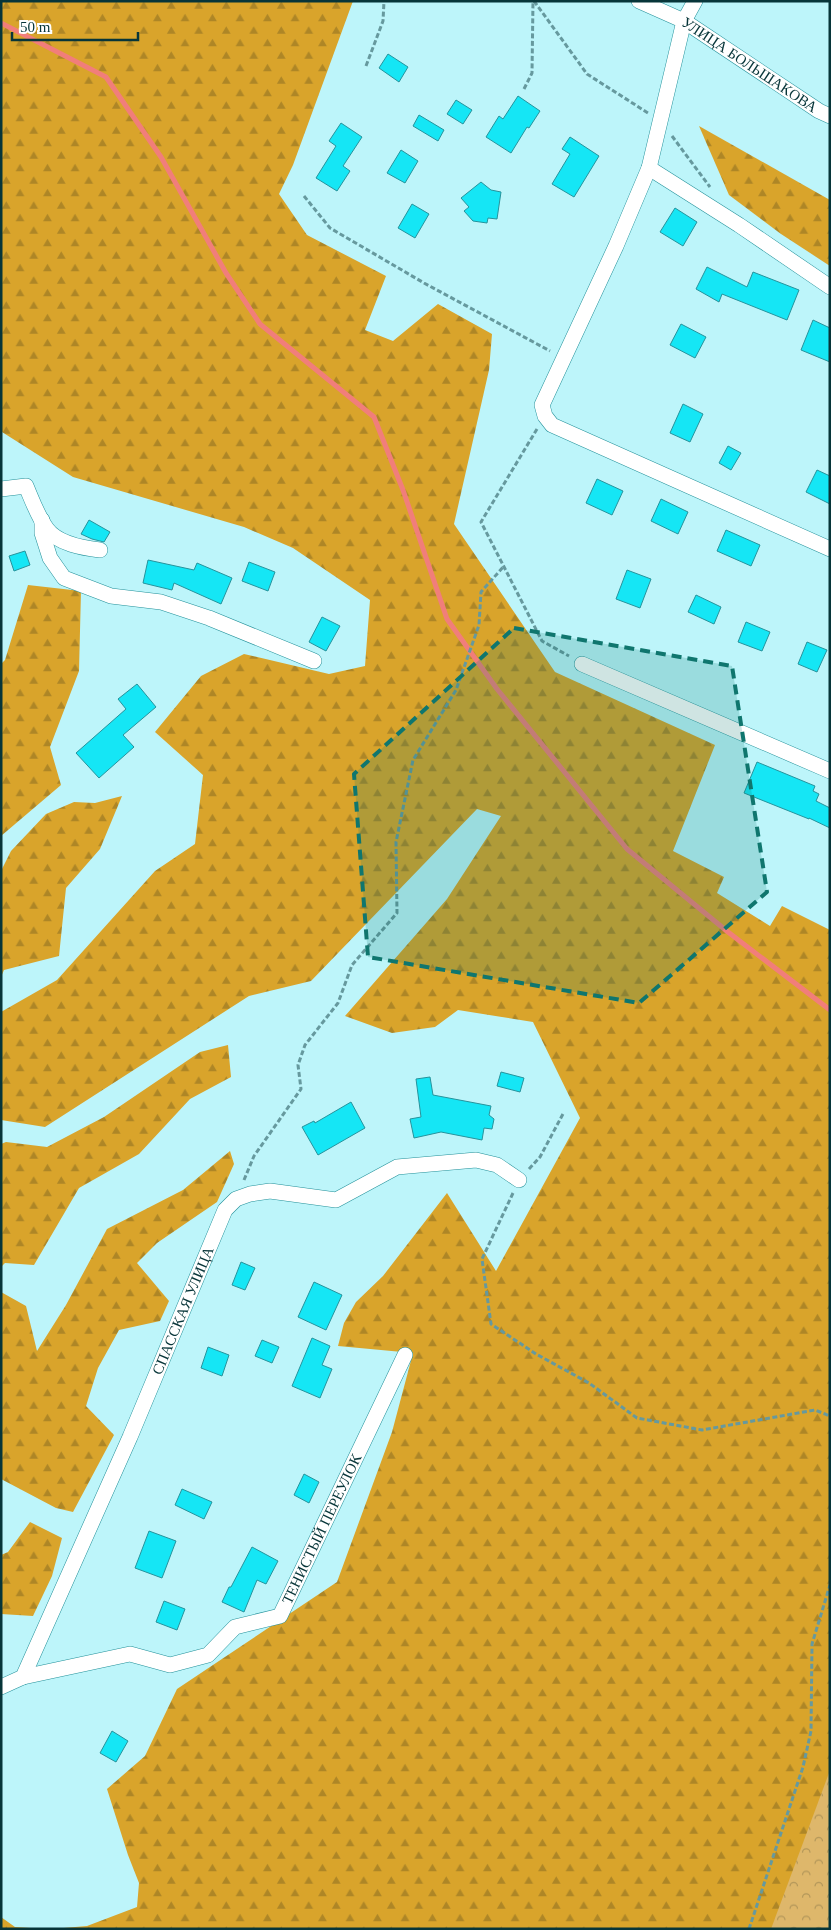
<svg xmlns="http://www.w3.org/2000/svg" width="831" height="1930" font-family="Georgia,serif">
<defs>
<pattern id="forest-firs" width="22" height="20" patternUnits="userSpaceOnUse" patternTransform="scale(1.25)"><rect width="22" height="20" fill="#d9a42b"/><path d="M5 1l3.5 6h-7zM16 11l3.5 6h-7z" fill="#ae8626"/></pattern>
<pattern id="park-crowns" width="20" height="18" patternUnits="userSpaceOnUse" patternTransform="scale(1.25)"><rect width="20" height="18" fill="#deb76b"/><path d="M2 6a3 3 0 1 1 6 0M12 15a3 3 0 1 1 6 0" fill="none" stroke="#b29659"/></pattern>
</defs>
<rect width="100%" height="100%" fill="#bdf5fa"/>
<g fill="url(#forest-firs)">
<polygon points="1,1 353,1 293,165 279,194 307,235 386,276 365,330 393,341 438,304 492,334 489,370 454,524 555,672 715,745 673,851 724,877 717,893 770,926 782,906 830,930 830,1929 52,1929 87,1926 137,1907 139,1883 128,1855 107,1789 145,1756 177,1689 337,1582 392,1432 413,1353 338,1346 344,1323 356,1302 383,1276 447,1193 496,1271 580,1118 533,1022 458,1010 435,1027 392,1033 345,1016 447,899 501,816 477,809 311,981 249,996 45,1127 1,1120 1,1012 57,980 155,871 195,844 203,775 155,732 201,676 244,654 329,674 365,666 370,600 293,548 244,527 73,477 2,432"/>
<polygon points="699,126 830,200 830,266 781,234 729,195"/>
<polygon points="28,585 81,591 79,671 50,747 61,785 1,836 1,664 5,660"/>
<polygon points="122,796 100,849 66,888 59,956 4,970 1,977 1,871 11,851 46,814 74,802 95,803"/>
<polygon points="228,1045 231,1077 190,1099 139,1154 79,1188 34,1265 5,1263 1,1267 1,1144 6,1142 47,1147 104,1117 200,1052"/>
<polygon points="230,1151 234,1164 217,1202 157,1243 137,1263 169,1301 160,1321 119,1330 98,1368 86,1406 114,1435 73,1512 56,1508 1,1479 1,1292 26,1306 37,1351 66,1305 107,1229 183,1190"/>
<polygon points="30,1522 62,1538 52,1576 33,1616 1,1614 1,1555 8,1552"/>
<polygon points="1,1917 15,1927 46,1929 1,1929"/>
</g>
<polygon fill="url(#park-crowns)" points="829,1773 830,1929 771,1929"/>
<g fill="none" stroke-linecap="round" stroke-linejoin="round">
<polyline stroke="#f17e7a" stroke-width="5" points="1,23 106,77 161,157 226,273 260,324 374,417 403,490 447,619 497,689 627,849 728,932 830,1010"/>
</g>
<g fill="#15e6f5" stroke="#26939c">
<polygon points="388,54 408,67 399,82 379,68"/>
<polygon points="518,96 540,111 529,128 527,127 511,153 486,137 499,116 503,119"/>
<polygon points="456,100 472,110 463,124 447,114"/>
<polygon points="419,115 444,130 438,141 413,126"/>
<polygon points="341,123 362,137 343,166 350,171 337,191 316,178 336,146 329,141"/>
<polygon points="570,137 599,156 574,197 552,184 570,154 562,149"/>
<polygon points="401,150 418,161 405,183 387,173"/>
<polygon points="481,182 491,190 501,192 497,219 488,218 487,223 473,221 464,211 469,207 461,198"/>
<polygon points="412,204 429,214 415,238 398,228"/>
<polygon points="675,208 697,222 683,246 660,232"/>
<polygon points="707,267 747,287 753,272 799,290 787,320 722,294 719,302 696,289"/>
<polygon points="813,320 830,328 830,362 801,350"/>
<polygon points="681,324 706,337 695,358 670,345"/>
<polygon points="683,404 703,414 690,442 670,433"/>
<polygon points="728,446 741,453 731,470 719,463"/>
<polygon points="817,470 830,476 830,504 806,492"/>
<polygon points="597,479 623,491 612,515 586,503"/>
<polygon points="661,499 688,512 678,534 651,521"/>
<polygon points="89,520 110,532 104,542 92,539 81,534"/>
<polygon points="726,530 760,545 751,566 717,551"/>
<polygon points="25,551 30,565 14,571 9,556"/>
<polygon points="148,560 194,570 197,563 232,578 221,604 174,583 172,590 143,583"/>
<polygon points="249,562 275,572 268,591 242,581"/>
<polygon points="627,570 651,579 640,608 616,599"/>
<polygon points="696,595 721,607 714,624 688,612"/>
<polygon points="322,617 340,626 326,651 309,642"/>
<polygon points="746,622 770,632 762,651 738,642"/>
<polygon points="807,642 827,650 817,672 798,664"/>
<polygon points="137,684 156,707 123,735 134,747 99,778 76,753 126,709 118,699"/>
<polygon points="757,762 815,786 813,791 819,794 816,801 830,808 830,828 809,818 809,819 744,793"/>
<polygon points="501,1072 524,1078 520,1092 497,1086"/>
<polygon points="430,1077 433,1095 491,1106 489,1115 494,1119 492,1129 484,1128 482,1140 441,1132 414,1138 410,1119 421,1117 416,1079"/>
<polygon points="351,1102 365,1128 318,1155 302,1127 314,1121 315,1123"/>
<polygon points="241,1262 255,1268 245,1290 232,1285"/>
<polygon points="314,1282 342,1295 326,1330 298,1317"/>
<polygon points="312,1338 330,1346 322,1365 332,1369 320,1398 292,1386"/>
<polygon points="262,1340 279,1347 272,1363 255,1356"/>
<polygon points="208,1347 229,1355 222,1376 201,1368"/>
<polygon points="304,1474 319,1482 309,1503 294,1495"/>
<polygon points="182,1489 212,1502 204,1519 175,1505"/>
<polygon points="149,1531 176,1541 162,1578 135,1568"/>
<polygon points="252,1547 278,1561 266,1584 257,1580 244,1612 222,1602 229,1587 231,1587"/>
<polygon points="164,1601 185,1609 177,1630 156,1622"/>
<polygon points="112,1731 128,1741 116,1762 100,1753"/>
</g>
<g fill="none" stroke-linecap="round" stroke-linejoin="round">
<defs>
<g id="minor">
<path id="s1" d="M639,1l45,20 135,90 11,5"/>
<polyline points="695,1 684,21 649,168 616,246 542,405 545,416 552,425 830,549"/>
<polyline points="649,168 739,225 830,287"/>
<path d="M1,489l25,-3c6,14 12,31 21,43 11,15 36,19 53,21"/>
<polyline points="42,520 42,533 50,558 64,578 111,596 161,602 209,618 314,661"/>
<polyline points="582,664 830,771"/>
<path id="s2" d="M23,1677l107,-23 40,11 38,-10 27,-28 45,-11 125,-261"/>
<path id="s3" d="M1,1687l22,-10 107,-240 95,-227 11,-11 14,-5 20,-3 66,9 61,-33 79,-7 21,5 22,15"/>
</g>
</defs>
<use href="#minor" stroke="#23919a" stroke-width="16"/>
<g stroke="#66999e" stroke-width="3" stroke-dasharray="5 2.5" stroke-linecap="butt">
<polyline points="534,1 587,74 648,113"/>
<polyline points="366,66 383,21 384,1"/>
<polyline points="524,89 532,73 533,1"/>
<polyline points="672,136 710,187"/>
<polyline points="304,196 330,228 424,283 550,351"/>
<polyline points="537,429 481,522 542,641 569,656"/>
<polyline points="529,1169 540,1157 564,1112"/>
<polyline points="244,1180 254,1156 301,1089 298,1065 305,1045 338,1003 352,965 397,913 396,842 413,760 456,690 479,625 481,592 504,566"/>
<polyline points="513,1193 482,1259 491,1324 536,1354 589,1383 637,1418 702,1430 815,1410 830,1416"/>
<polyline points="749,1929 803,1767 811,1731 812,1644 830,1585"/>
</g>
<use href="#minor" stroke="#fff" stroke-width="15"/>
</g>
<path fill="#0f766e" fill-opacity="0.2" stroke="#0f766e" stroke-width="4" stroke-dasharray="10 6" stroke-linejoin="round" d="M514,628l218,38 35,226 -128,111 -271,-46 -14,-183z"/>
<g text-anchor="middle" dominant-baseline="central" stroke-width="4" stroke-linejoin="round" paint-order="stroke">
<g font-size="15" fill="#073539" stroke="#fff">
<text stroke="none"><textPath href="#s1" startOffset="128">УЛИЦА БОЛЬШАКОВА</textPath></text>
<text stroke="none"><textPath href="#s3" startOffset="424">СПАССКАЯ УЛИЦА</textPath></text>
<text stroke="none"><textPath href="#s2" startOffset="372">ТЕНИСТЫЙ ПЕРЕУЛОК</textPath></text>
</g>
</g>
<rect width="831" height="1930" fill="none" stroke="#073539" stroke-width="5"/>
<path d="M12 32v8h126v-8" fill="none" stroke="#073539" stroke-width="2.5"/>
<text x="20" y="32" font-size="15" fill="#073539" stroke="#ffffff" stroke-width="4" paint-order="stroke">50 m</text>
</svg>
